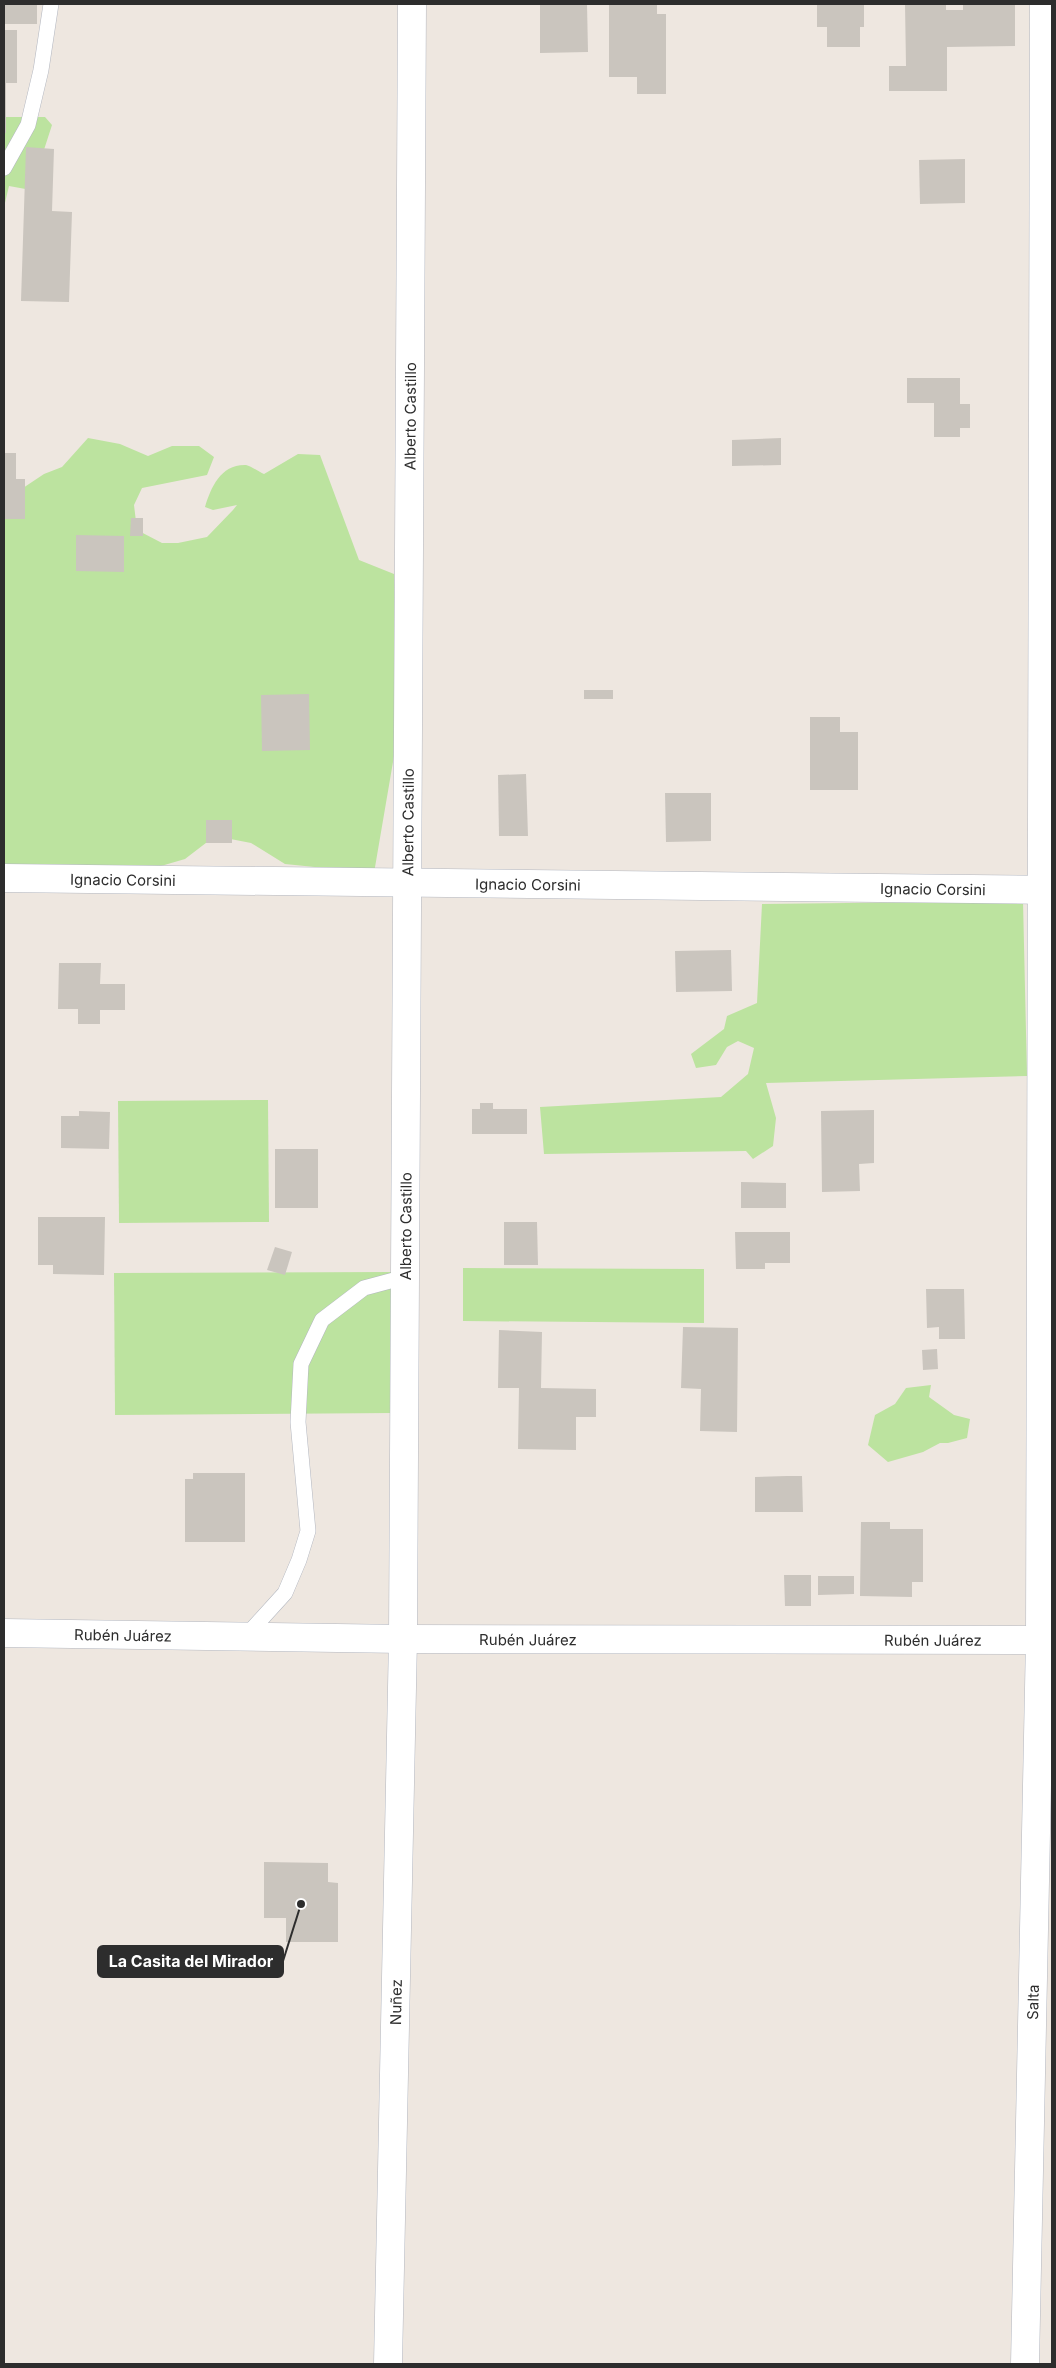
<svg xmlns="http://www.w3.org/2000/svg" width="1056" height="2368" font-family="Inter,sans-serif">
<rect width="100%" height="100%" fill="#eee7e0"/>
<g fill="#bce39f">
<polygon points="4,117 45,117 52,125 31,190 9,186 4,207"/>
<path d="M88,438l32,6 28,12 24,-10h27l15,11 -7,18 -65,13 -8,17 3,25 25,13h16l29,-6 26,-27 4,-5 -24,5 -8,-3c6,-20 16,-43 41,-42 5,1 13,7 18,9l34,-20 22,1 39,105 35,14 6,147 -26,152 -89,-9 -34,-21 -36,-7 -30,23 -24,7 -157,7v-384l16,1 24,-16 18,-7z"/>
<polygon points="1023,901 1027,1076 766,1083 776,1118 773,1146 753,1159 746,1151 544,1154 540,1107 721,1097 748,1074 754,1048 738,1041 727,1047 716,1065 696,1068 691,1054 724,1029 727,1016 757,1003 762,904"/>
<polygon points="268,1100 269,1222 119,1223 118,1101"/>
<polygon points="463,1268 704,1269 704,1323 463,1321"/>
<polygon points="392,1272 393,1413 115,1415 114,1273"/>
<polygon points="931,1385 929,1397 954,1415 970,1419 967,1438 948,1443 940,1443 923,1452 888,1462 868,1445 875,1415 895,1404 906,1388"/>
</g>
<g fill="#cac5be">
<rect x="4" y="4" width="33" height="20"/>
<polygon points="540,4 587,4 588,52 540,53"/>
<polygon points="609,4 657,4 657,14 666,14 666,94 637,94 637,77 609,77"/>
<polygon points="817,4 864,4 864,27 860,27 860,47 827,47 827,27 817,27"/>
<polygon points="905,4 946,4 946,10 963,10 963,4 1015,4 1015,46 947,47 947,91 889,91 889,66 906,66"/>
<polygon points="4,30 17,30 17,83 6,83 6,133 4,133"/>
<polygon points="26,147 54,149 52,211 72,212 69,302 21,301"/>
<polygon points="965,159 965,203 920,204 919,160"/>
<polygon points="907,378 960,378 960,404 970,404 970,428 960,428 960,437 934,437 934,403 907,403"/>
<polygon points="781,438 781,465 732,466 732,440"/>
<polygon points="4,453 16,453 16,479 25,479 25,519 4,519"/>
<polygon points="131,518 143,518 143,536 130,536"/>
<polygon points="76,535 124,536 124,572 76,571"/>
<rect x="584" y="690" width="29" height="9"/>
<polygon points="309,694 310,750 262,751 261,695"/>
<polygon points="810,717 840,717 840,732 858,732 858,790 810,790"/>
<polygon points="526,774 528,836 499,836 498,775"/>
<polygon points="665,793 711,793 711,841 666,842"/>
<rect x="206" y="820" width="26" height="23"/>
<polygon points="731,950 732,991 676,992 675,951"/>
<polygon points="59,963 101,963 100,984 125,984 125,1010 100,1010 100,1024 78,1024 78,1009 58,1009"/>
<polygon points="480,1103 493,1103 493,1109 527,1109 527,1134 472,1134 472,1109 480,1109"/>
<polygon points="874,1110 874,1163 859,1164 860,1191 822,1192 821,1111"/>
<polygon points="79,1111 110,1112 109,1149 61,1148 61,1116 79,1116"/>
<rect x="275" y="1149" width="43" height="59"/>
<polygon points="741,1182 786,1183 786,1208 741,1208"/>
<polygon points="38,1217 105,1217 104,1275 53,1274 53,1265 38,1265"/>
<polygon points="504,1222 537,1222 538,1265 504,1265"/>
<polygon points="735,1232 790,1232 790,1263 765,1263 765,1269 736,1269"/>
<polygon points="275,1247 292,1252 285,1275 267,1270"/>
<polygon points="926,1289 964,1289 965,1339 939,1339 939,1327 927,1328"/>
<polygon points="683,1327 738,1328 737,1432 700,1431 701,1389 681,1388"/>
<polygon points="499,1330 542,1332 541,1388 596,1389 596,1417 576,1417 576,1450 518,1449 519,1388 498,1388"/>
<polygon points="937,1349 938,1369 923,1370 922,1350"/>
<polygon points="193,1473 245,1473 245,1542 185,1542 185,1479 193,1479"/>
<polygon points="787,1476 802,1476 803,1512 755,1512 755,1477"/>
<polygon points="861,1522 890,1522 890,1529 923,1529 923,1582 912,1582 912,1597 860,1596"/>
<polygon points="784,1575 811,1575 811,1606 785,1606"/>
<polygon points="818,1576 854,1576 854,1594 818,1595"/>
<polygon points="264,1862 328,1863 328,1882 338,1883 338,1942 286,1942 286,1918 264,1918"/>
</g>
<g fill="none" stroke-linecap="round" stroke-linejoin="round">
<defs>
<g id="lane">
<polyline points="4,168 28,125 41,70 51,4"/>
<polyline points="245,1637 285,1593 299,1560 308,1531 298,1422 301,1364 322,1320 364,1288 405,1277"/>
</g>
<g id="street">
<path id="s1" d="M4,878l1048,12"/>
<path id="s2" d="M4,1633l399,6 649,1"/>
<path id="s3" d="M388,2364l15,-725 9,-1635"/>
<path id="s4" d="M1025,2364l15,-724 4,-1636"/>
</g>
</defs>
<use href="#lane" stroke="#b3b7c0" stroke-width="16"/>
<use href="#street" stroke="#b3b7c0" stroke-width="29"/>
<use href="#lane" stroke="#fff" stroke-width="15"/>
<use href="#street" stroke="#fff" stroke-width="28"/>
</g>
<g text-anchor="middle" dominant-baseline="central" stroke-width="4.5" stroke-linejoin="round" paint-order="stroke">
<g font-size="15" fill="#2d2d2d" stroke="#fff">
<text stroke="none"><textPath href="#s3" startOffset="1948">Alberto Castillo</textPath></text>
<text stroke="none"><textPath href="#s3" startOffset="1542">Alberto Castillo</textPath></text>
<text stroke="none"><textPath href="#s1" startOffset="119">Ignacio Corsini</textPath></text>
<text stroke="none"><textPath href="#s1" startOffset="524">Ignacio Corsini</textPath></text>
<text stroke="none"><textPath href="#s1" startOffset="929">Ignacio Corsini</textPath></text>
<text stroke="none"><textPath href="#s3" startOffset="1138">Alberto Castillo</textPath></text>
<text stroke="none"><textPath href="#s2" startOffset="119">Rubén Juárez</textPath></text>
<text stroke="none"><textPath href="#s2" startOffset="524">Rubén Juárez</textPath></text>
<text stroke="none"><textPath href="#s2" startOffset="929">Rubén Juárez</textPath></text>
<text stroke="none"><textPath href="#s3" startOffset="362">Nuñez</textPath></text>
<text stroke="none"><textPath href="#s4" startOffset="362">Salta</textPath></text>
</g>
</g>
<path fill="none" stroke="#2d2d2d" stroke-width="2" d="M301 1904L283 1961"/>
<circle fill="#2d2d2d" stroke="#fff" stroke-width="2" cx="301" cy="1904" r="5"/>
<rect fill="#2d2d2d" stroke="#2d2d2d" stroke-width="2" x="98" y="1946" width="185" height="31" rx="5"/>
<g font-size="16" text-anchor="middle" font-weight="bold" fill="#fff">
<text x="191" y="1967">La Casita del Mirador</text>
</g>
<rect width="1056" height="2368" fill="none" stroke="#2d2d2d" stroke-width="10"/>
</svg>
